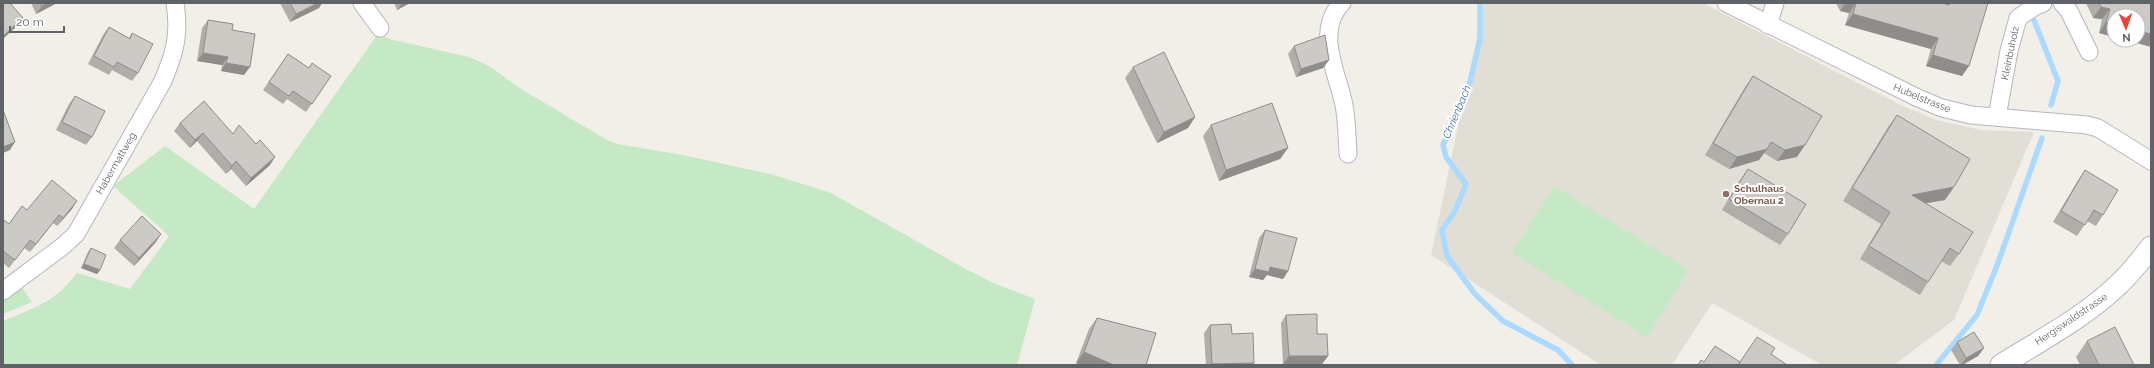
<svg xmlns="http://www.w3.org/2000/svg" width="2154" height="368" font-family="Raleway,sans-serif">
<rect width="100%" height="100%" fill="#f1efe8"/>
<polygon fill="#e1ded6" points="1484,3 1703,3 1903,106 1936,120 1981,130 2034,132 1954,320 1894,365 1822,365 1712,303 1672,365 1601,365 1431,255"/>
<g fill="#c5e8c5">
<path d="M378,34l15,6 76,17 20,9 32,23 86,51 10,4 66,11 91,20 57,18 133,75 29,15 42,16 -18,66h-1014v-44c33,-14 51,-18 74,-48l53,16 39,-53 -56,-50 52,-40 89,63z"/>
<polygon points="1554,186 1689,270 1647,337 1512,253"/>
<polygon points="17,288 23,289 32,302 3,314 3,298"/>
</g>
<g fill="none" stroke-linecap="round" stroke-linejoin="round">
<g stroke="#aadaff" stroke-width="5.5">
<polyline points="1480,3 1480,40 1468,90 1443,145 1446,157 1466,184 1455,211 1442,230 1447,256 1475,294 1503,321 1558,350 1572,365"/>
<polyline points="2034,20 2058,81 2051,105"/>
<polyline points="1936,365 1977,315 1998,263 2042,138"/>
</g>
<defs>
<g id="minor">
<polyline points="362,3 380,28"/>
<path d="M1342,3c-28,28 -4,71 2,102 3,16 3,33 4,49"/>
<polyline points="1726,3 1918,98 1942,108 1971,115 2087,125 2098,128 2151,161"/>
<polyline points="2062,3 2069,11 2089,52"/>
<polyline points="1768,25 1775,3"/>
<polyline points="1997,117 2009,51 2018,18 2034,7 2043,3"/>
<path d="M3,291l60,-45 13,-12 87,-153c12,-29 17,-47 12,-78"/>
</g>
<path id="tertiary" d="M2001,365c40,-25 84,-48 118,-81 12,-11 22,-24 32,-37"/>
</defs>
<use href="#minor" stroke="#b5b8bc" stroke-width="19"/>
<use href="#tertiary" stroke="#b5b8bc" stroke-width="23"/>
<use href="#minor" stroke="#fff" stroke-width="17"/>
<use href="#tertiary" stroke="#fff" stroke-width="21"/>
</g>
<g fill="#afaea9">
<polygon points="31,3 57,3 36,14"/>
<polygon points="280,3 322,3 319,8 290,22"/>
<polygon points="394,3 410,3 397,10"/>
<polygon points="1836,3 1942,3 1945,4 1945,3 1988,3 1962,76 1926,66 1931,49 1845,25 1849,13 1840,11"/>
<polygon points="2086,3 2151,3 2114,16 2114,37 2099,33 2102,19 2093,18"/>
<polygon points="208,20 232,30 244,75 221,71 222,65 197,61 202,28"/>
<polygon points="109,27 129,38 132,33 138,73 132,81 112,70 109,75 88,64 103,35"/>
<polygon points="1294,46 1329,60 1323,68 1296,77 1288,54"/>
<polygon points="288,54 309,68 331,76 306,112 287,99 283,104 263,90"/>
<polygon points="1133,67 1195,117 1188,128 1157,143 1125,78"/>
<polygon points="1753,76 1797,157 1777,161 1764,153 1759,160 1729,169 1705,155 1745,87"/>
<polygon points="75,96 92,137 86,145 56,130 69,104"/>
<polygon points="1897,115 1945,200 1926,203 1959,254 1950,266 1941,261 1928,282 1920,295 1860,259 1881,224 1843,201 1888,127"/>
<polygon points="180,123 232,134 270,165 246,186 231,169 226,174 197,141 190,148 174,131"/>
<polygon points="1211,125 1288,148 1280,159 1219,181 1203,136"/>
<polygon points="1748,169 1788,234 1780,245 1722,210 1740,180"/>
<polygon points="2085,170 2103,215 2096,226 2087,221 2077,236 2053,222 2077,182"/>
<polygon points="72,209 57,226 53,223 30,252 24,248 9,268 3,263 3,221 9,224 27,210"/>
<polygon points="1265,230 1288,271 1283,279 1267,275 1263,280 1249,277 1259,238"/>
<polygon points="120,240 156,242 134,266 114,248"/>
<polygon points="91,248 100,270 97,274 81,268 88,252"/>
<polygon points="1286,315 1317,334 1328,356 1322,364 1283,364 1281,323"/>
<polygon points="1097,318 1156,333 1076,363 1089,329"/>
<polygon points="1210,325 1232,334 1254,363 1253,365 1206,365 1204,333"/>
<polygon points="2087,341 2134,365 2080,365 2076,357"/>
<polygon points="1957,342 1984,348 1978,356 1962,365 1960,365 1951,350"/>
</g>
<g fill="#8f8d8a">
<polygon points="47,3 57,3 36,14 42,6"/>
<polygon points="318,3 322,3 319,8 290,22 296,14"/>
<polygon points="402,3 410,3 397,10"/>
<polygon points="1845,3 1856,3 1849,13 1840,11"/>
<polygon points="2101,7 2110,9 2102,19 2093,18"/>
<polygon points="1853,14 1938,38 1931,49 1845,25"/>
<polygon points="23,18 17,26 3,39 3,36"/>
<polygon points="2106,22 2114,24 2114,37 2099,33"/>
<polygon points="2138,31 2151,34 2151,47 2126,40 2138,40"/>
<polygon points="203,53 228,57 222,65 197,61"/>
<polygon points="1933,55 1969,66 1962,76 1926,66"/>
<polygon points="1329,60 1323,68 1296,77 1301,69"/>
<polygon points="226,63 250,67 244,75 221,71"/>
<polygon points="1195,117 1188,128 1157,143 1164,132"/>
<polygon points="203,133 197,141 190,148 195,140"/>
<polygon points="15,142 10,150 3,153 3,147"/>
<polygon points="1805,145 1797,157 1777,161 1785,150"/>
<polygon points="1288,148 1280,159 1219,181 1226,170"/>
<polygon points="1767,149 1759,160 1729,169 1737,157"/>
<polygon points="275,157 270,165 246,186 251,178"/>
<polygon points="236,161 231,169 226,174 232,166"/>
<polygon points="1954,187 1945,200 1903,207 1912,195"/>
<polygon points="77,201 72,209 57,226 63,218"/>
<polygon points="59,215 53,223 30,252 36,244"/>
<polygon points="161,234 156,242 134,266 139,258"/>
<polygon points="84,264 100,270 97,274 81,268"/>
<polygon points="1270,267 1288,271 1283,279 1267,275 1263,280 1249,277 1255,269"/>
<polygon points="1984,348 1978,356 1962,365 1961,365 1966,358"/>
<polygon points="1084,352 1114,365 1080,365 1076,363"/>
<polygon points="1289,356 1328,356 1322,364 1283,364"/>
<polygon points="1254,363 1253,365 1212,365 1212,364"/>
</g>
<g fill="#cccac5" stroke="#8f8d8a">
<polygon points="3,3 10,3 23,18 3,36"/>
<polygon points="40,3 47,3 42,6"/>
<polygon points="290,3 318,3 296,14"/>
<polygon points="1856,3 1942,3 1949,5 1949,3 1988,3 1969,66 1933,55 1938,38 1853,14"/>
<polygon points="2099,3 2151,3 2151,34 2138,31 2138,16 2114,16 2114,24 2106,22 2110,9 2101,7"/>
<polygon points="208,20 233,24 232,30 255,34 250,67 226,63 228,57 203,53"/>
<polygon points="109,27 130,39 132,33 153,44 138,73 117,62 114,67 94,56"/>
<polygon points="1325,35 1329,60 1301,69 1294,46"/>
<polygon points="1164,52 1195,117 1164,132 1133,67"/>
<polygon points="288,54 309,68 312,63 331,76 312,104 293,91 289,96 269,82"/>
<polygon points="1753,76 1822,116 1805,145 1785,150 1771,142 1767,149 1737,157 1713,143"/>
<polygon points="75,96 105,111 92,137 62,122"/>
<polygon points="204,101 233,134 239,125 256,144 260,140 275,157 251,178 236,161 232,166 203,133 195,140 180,123"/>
<polygon points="1272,103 1288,148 1226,170 1211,125"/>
<polygon points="3,110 15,142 3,147"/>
<polygon points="1897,115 1970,159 1954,187 1912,195 1973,232 1959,254 1950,248 1928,282 1869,246 1890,212 1852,188"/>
<polygon points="1748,169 1806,204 1788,234 1729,199"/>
<polygon points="2085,170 2118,190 2103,215 2094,210 2085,225 2061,211"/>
<polygon points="52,180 77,201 63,218 59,215 36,244 30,240 15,260 3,251 3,221 4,220 9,224 22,206 27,210"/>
<polygon points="142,216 161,234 139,258 120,240"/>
<polygon points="1265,230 1297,238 1288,271 1270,267 1269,272 1255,269"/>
<polygon points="91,248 106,255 100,270 84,264"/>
<polygon points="1317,314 1317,334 1327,334 1328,356 1289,356 1286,315"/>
<polygon points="1097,318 1156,333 1146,365 1114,365 1084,352"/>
<polygon points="1231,324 1232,334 1253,333 1254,363 1212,364 1210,325"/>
<polygon points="2115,327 2134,365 2099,365 2087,341"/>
<polygon points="1974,332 1984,348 1966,358 1957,342"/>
<polygon points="1757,337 1775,348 1771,354 1787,365 1738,365"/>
<polygon points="1715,346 1740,362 1738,365 1698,365 1701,360 1704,362"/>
</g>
<circle fill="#8d6e63" stroke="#fff" stroke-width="1.5" cx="1726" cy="194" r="4"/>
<g text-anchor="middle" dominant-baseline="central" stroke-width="4" stroke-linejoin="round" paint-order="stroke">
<g font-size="10" fill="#5f6368" stroke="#fff">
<text transform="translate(2010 53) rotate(-78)">Kleinbuholz</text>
<text transform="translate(1922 98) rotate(22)">Hubelstrasse</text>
<text transform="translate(116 163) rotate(-60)">Habermattweg</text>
<text transform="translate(2071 319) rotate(-34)">Hergiswaldstrasse</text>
</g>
<g font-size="10" font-weight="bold" fill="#785e54" stroke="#fff" text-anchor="start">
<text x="1734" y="188">Schulhaus<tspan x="1734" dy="12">Obernau 2</tspan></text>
</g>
<g font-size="11" font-style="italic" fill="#4174aa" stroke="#fff">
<text transform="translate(1457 112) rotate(-67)">Chrienbach</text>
</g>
</g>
<rect width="2154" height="368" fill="none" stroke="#5f6368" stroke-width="8"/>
<g transform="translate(2126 28) rotate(178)"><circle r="19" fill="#ffffff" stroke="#bfc1c3"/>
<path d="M0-3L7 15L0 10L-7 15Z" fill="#ea4335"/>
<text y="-6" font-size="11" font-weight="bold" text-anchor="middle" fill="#5f6368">N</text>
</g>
<path d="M10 26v6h54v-6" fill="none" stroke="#5f6368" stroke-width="2"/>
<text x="16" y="26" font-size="12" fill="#5f6368" stroke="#ffffff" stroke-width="3" paint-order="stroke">20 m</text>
</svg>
